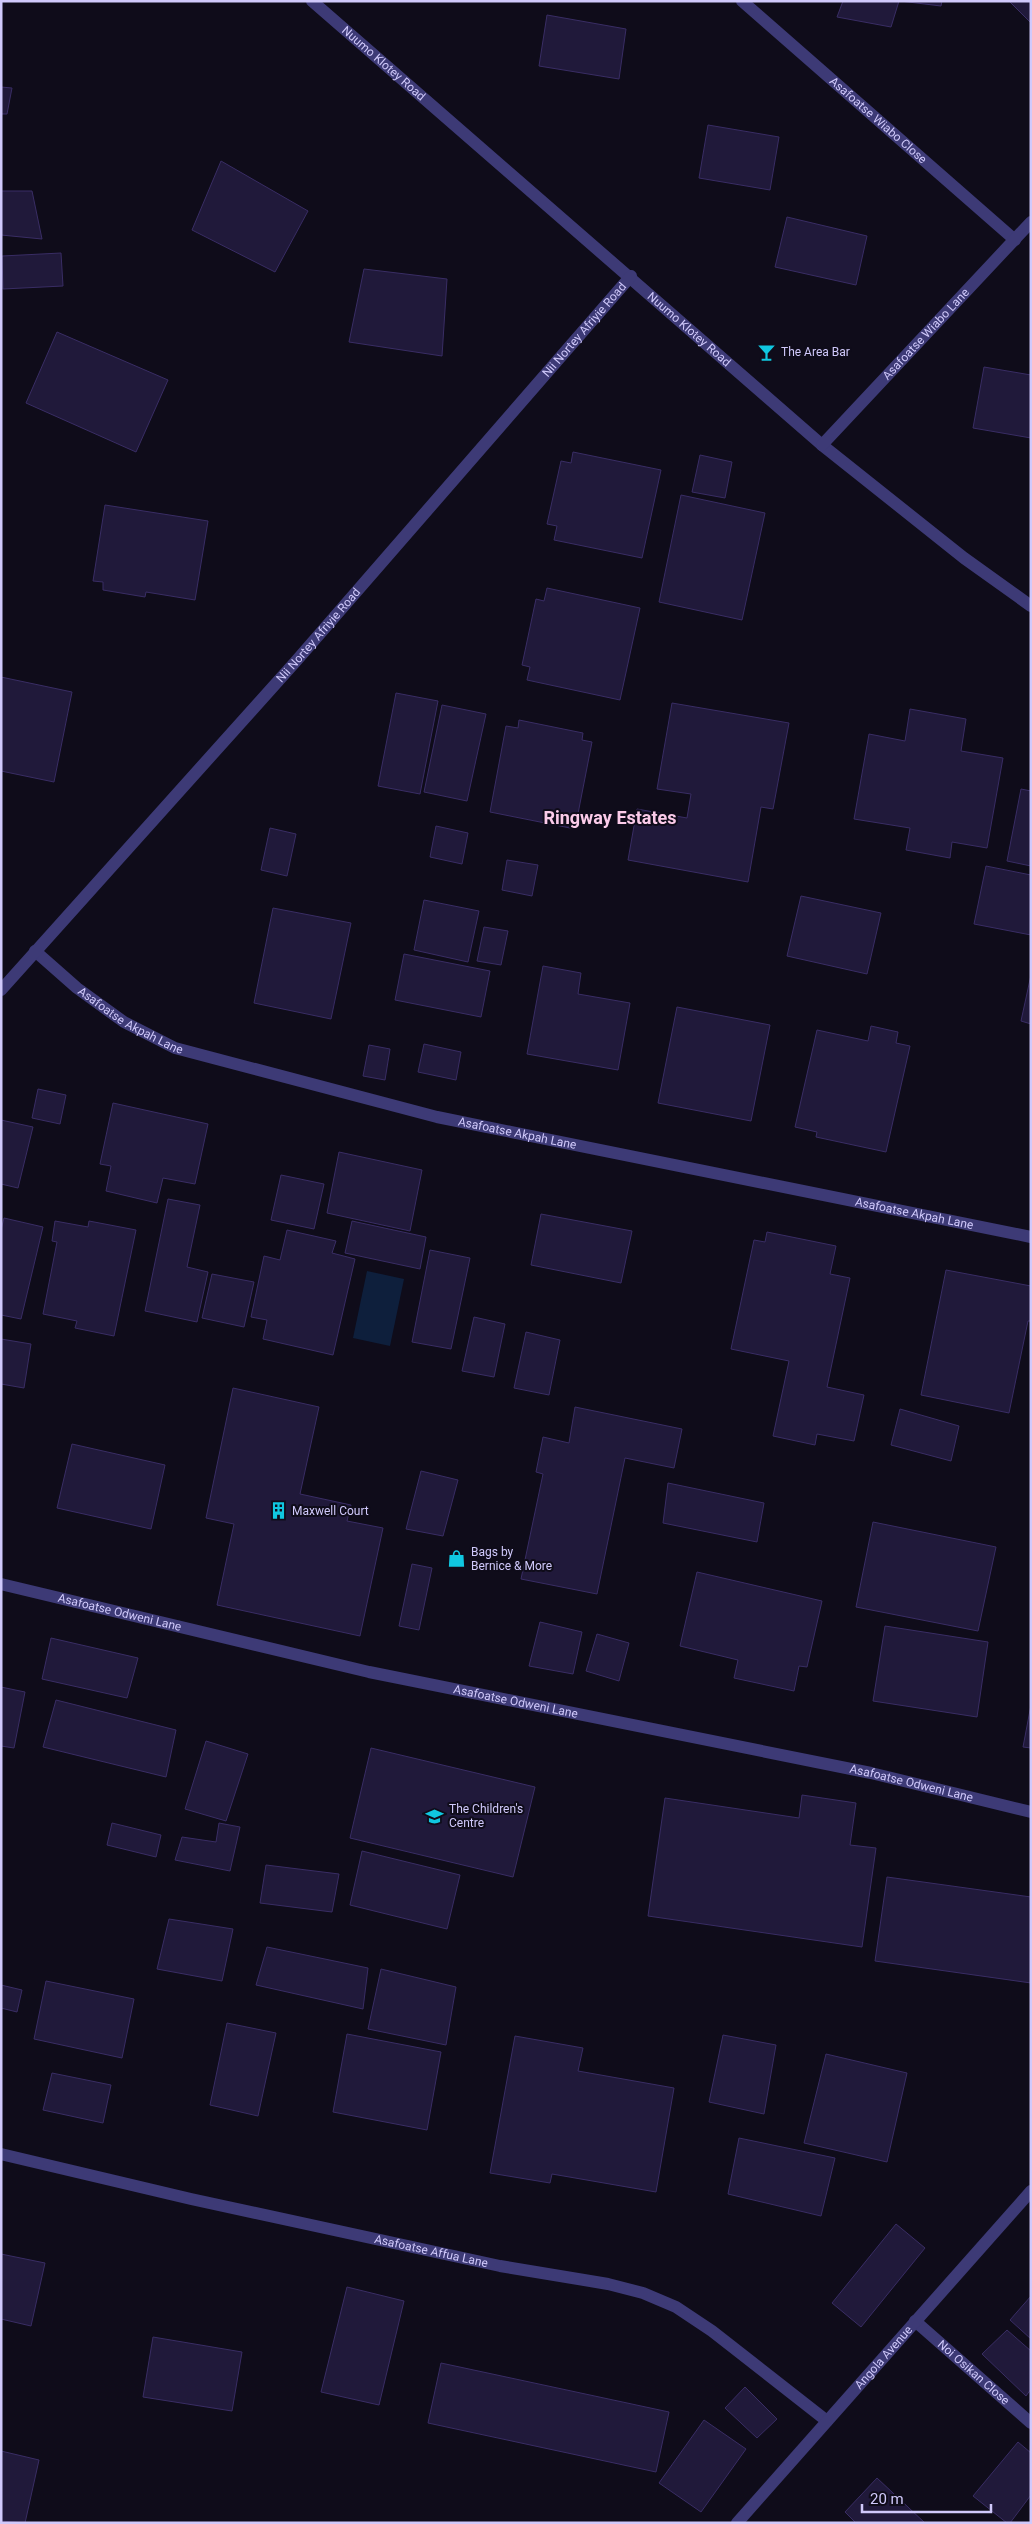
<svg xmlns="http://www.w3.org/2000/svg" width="1032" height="2524" font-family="Roboto,sans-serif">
<rect width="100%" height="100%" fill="#0f0c1a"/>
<polygon fill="#0e1f3c" points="367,1271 404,1279 390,1346 353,1338"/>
<g fill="#20193a" stroke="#392d64">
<polygon points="843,1 899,1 891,27 837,17"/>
<polygon points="900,1 942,1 941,6"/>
<polygon points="1009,1 1031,1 1031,23"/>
<polygon points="547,15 626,29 619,79 539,66"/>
<polygon points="1,87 12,88 7,114 1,114"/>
<polygon points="708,125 779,137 770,190 699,178"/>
<polygon points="221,161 308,211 275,272 192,230"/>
<polygon points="1,191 32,191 42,239 1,235"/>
<polygon points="787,217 867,236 856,285 775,267"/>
<polygon points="61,253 63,286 3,289 2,256"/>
<polygon points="364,269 447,279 442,356 349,342"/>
<polygon points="57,332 168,380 136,452 26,403"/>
<polygon points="984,367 1031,375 1031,438 973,428"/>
<polygon points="573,452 661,470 642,558 554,540 557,526 547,524 561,461 571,463"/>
<polygon points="700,455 732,462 725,498 692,492"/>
<polygon points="681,495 765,513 742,620 659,602"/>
<polygon points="105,505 208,521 195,600 146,592 145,597 103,590 103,582 93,581"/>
<polygon points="547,588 640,608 620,700 527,680 530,667 522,665 536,599 544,601"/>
<polygon points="1,677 72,692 54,782 1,771"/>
<polygon points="396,693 438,701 420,794 378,786"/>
<polygon points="672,703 789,723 773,809 761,807 748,882 628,860 637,809 687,818 691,794 657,789"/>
<polygon points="442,705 486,714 467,801 424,792"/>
<polygon points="910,709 966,719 961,751 1003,758 987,848 952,842 950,858 906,850 910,828 854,819 869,734 905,741"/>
<polygon points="519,720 583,733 582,740 592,742 575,829 490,812 506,726 518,728"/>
<polygon points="1021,789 1031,791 1031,866 1007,861"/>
<polygon points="436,826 468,833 462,864 430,857"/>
<polygon points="270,828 296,834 287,876 261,870"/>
<polygon points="507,860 538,865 532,896 502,890"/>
<polygon points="986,866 1031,875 1031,935 974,924"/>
<polygon points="801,896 881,913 867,974 787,956"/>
<polygon points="424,900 479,911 468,962 414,950"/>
<polygon points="273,908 351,923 331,1019 254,1003"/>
<polygon points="484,927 508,931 501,965 477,961"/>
<polygon points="404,954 490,971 481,1017 395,1000"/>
<polygon points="543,966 581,973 578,994 630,1003 618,1070 527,1054"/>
<polygon points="1031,975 1031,1024 1021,1021"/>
<polygon points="677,1007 770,1025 751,1121 658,1103"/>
<polygon points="871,1026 898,1032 896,1043 910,1046 886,1152 816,1137 817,1132 795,1127 817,1030 868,1041"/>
<polygon points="424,1044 461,1052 456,1080 418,1072"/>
<polygon points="369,1045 390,1049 385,1080 363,1076"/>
<polygon points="38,1089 66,1095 60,1124 32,1118"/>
<polygon points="113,1103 208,1124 195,1184 163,1178 157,1203 106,1191 111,1166 100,1164"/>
<polygon points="1,1120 33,1127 18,1188 1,1184"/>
<polygon points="339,1152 422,1170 410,1231 327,1213"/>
<polygon points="281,1175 324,1184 314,1229 271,1220"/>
<polygon points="168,1199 200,1205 187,1267 208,1272 197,1322 145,1311"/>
<polygon points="541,1214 632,1231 621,1283 531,1265"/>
<polygon points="4,1218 43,1227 21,1319 1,1315 1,1230"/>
<polygon points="55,1221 88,1227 89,1221 136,1230 114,1336 75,1328 77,1321 43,1314 57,1242 52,1241"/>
<polygon points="352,1221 426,1237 420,1269 345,1253"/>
<polygon points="287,1230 336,1241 332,1253 355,1259 333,1355 263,1339 267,1320 251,1317 264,1256 280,1260"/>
<polygon points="767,1232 836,1246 830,1274 850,1278 827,1387 864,1395 854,1441 817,1434 815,1445 773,1436 789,1361 731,1349 754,1240 765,1242"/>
<polygon points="430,1250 470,1258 451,1349 412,1342"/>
<polygon points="946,1270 1031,1286 1031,1321 1028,1321 1009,1413 921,1395"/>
<polygon points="212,1274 254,1282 244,1327 202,1318"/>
<polygon points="474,1317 505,1324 494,1377 462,1371"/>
<polygon points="526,1332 560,1340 549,1395 514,1388"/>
<polygon points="1,1339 31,1344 24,1388 1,1384"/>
<polygon points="233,1388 319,1407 300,1494 351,1505 347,1521 383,1528 360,1636 217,1605 234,1524 206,1518"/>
<polygon points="575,1407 682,1429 674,1468 625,1458 597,1594 521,1579 543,1474 536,1472 543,1437 569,1443"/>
<polygon points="900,1409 959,1426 951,1461 891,1445"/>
<polygon points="72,1444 165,1465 151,1529 57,1508"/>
<polygon points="421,1471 458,1480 443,1536 406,1529"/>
<polygon points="668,1483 764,1503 757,1542 663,1523"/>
<polygon points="873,1522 996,1547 978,1631 856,1607"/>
<polygon points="412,1564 432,1568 419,1630 399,1626"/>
<polygon points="697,1572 822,1601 807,1667 799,1666 794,1691 734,1678 738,1660 680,1646"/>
<polygon points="540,1622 582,1632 573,1674 529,1666"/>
<polygon points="885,1626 988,1642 977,1717 873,1701"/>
<polygon points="597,1634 629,1643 619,1681 586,1671"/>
<polygon points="51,1638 138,1658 127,1698 42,1679"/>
<polygon points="1,1687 25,1692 14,1748 1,1746"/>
<polygon points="56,1700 176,1730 166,1777 43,1747"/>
<polygon points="1031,1705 1031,1748 1023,1747"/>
<polygon points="206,1741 248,1754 226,1821 185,1809"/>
<polygon points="371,1748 535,1787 513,1877 350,1838"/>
<polygon points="802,1795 856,1803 850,1845 876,1848 862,1947 648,1916 665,1798 799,1818"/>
<polygon points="112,1823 161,1835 156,1857 107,1845"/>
<polygon points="219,1823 240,1827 230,1871 175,1860 182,1837 216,1842"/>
<polygon points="362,1851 460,1875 447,1929 350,1905"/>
<polygon points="266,1865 339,1874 332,1912 260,1903"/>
<polygon points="887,1877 1031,1897 1031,1983 875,1961"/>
<polygon points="169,1919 233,1929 222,1981 157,1969"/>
<polygon points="267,1947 368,1968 363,2009 256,1985"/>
<polygon points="381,1969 456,1987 446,2045 368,2029"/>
<polygon points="46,1981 134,1999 122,2058 34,2039"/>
<polygon points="1,1985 22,1990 17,2012 1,2008"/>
<polygon points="227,2023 276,2033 258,2116 210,2105"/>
<polygon points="347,2034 441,2052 427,2130 333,2112"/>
<polygon points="723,2035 776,2045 764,2114 709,2102"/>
<polygon points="515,2036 583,2048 578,2071 674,2088 656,2192 552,2174 550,2183 490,2173"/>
<polygon points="826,2054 907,2073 887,2162 804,2143"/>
<polygon points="52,2073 111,2085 103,2123 43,2110"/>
<polygon points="739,2138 835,2158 821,2216 728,2194"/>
<polygon points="896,2224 925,2248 861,2327 832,2303"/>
<polygon points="1,2254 45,2263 31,2326 1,2319"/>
<polygon points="347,2287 404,2301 379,2405 321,2392"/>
<polygon points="1031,2296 1031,2339 1010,2320"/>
<polygon points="1007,2330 1031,2351 1031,2389 1026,2396 982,2354"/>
<polygon points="153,2337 242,2352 232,2411 143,2397"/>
<polygon points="441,2363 669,2412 656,2472 428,2423"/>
<polygon points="745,2387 777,2419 757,2438 725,2408"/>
<polygon points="704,2420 746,2449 701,2512 659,2483"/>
<polygon points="1018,2442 1031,2453 1031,2495 1010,2523 1007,2523 973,2496"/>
<polygon points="1,2451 39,2460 25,2523 1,2521"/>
<polygon points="877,2478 925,2523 856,2523 845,2512"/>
</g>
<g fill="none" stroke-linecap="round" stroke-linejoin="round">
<g stroke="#3d3a76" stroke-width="12">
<path id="s1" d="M312,1l510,444 142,113 67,48"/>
<path id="s2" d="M742,1l273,239"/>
<path id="s3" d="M822,445l209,-223"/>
<path id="s4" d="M35,951l42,37 47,34 51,26 262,69 594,120"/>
<path id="s5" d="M1,990l296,-330 334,-384"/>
<path id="s6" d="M1,1584l368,88 502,101 160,39"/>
<path id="s7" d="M1,2154l190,45 309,67 108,18 35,9 33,14 36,24 115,90"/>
<path id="s8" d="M915,2321l116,102"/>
<path id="s9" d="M737,2523l294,-332"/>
</g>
</g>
<defs>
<symbol id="bar-bare" viewBox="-9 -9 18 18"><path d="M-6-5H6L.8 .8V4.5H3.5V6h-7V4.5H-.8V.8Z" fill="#10c7e0" stroke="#0f0c1a" stroke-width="2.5" paint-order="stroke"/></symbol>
<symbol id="building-bare" viewBox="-9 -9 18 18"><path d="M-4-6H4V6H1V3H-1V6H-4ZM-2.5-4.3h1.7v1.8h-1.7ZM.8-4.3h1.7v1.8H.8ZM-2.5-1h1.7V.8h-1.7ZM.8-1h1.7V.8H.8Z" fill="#10c7e0" stroke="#0f0c1a" stroke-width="2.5" paint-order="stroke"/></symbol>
<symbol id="shop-bare" viewBox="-9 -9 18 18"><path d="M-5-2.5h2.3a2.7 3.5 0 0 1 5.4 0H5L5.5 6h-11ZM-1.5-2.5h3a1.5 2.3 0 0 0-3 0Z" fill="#10c7e0" stroke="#0f0c1a" stroke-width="2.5" paint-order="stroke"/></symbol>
<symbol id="school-bare" viewBox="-9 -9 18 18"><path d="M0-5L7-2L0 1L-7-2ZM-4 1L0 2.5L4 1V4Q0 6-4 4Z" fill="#10c7e0" stroke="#0f0c1a" stroke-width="2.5" paint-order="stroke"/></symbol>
</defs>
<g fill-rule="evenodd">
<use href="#bar-bare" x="754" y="340" width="25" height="25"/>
<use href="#building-bare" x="266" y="1498" width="25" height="25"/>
<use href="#shop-bare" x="444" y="1546" width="25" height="25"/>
<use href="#school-bare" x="422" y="1804" width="25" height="25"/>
</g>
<g text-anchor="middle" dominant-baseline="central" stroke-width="4" stroke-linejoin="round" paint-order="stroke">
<g font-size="12" fill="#d0c9fb" stroke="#0f0c1a">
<text stroke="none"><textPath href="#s1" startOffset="95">Nuumo Klotey Road</textPath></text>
<text stroke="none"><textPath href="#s2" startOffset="181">Asafoatse Wiabo Close</textPath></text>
<text stroke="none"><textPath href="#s1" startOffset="500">Nuumo Klotey Road</textPath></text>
<text stroke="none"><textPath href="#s5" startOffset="881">Nii Nortey Afriyie Road</textPath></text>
<text stroke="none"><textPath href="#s3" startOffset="152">Asafoatse Wiabo Lane</textPath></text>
<text stroke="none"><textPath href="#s5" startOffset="476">Nii Nortey Afriyie Road</textPath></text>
<text stroke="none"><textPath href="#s4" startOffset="119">Asafoatse Akpah Lane</textPath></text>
<text stroke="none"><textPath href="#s4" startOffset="524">Asafoatse Akpah Lane</textPath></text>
<text stroke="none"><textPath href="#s4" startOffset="929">Asafoatse Akpah Lane</textPath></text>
<text stroke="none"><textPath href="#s6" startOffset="122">Asafoatse Odweni Lane</textPath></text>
<text stroke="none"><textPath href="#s6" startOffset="528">Asafoatse Odweni Lane</textPath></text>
<text stroke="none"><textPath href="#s6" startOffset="932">Asafoatse Odweni Lane</textPath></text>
<text stroke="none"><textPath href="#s7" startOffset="441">Asafoatse Affua Lane</textPath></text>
<text stroke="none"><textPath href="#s9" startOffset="221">Angola Avenue</textPath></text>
<text stroke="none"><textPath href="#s8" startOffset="78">Noi Osikan Close</textPath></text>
</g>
<g font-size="12" fill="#d0c9fb" stroke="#0f0c1a" text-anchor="start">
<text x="781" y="352">The Area Bar</text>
<text x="292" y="1511">Maxwell Court</text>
<text x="471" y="1552">Bags by<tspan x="471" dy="14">Bernice &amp; More</tspan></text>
<text x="449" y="1809">The Children's<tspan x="449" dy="14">Centre</tspan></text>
</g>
<g font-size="18" font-weight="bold" fill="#fbcbe9" stroke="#0f0c1a">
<text x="610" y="817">Ringway Estates</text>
</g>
</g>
<rect width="1032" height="2524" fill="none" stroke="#d0c9fb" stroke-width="5"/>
<path d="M862 2504v8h129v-8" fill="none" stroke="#d0c9fb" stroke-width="2.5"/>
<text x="870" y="2504" font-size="15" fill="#d0c9fb" stroke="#0f0c1a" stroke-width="4" paint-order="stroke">20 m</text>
</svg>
